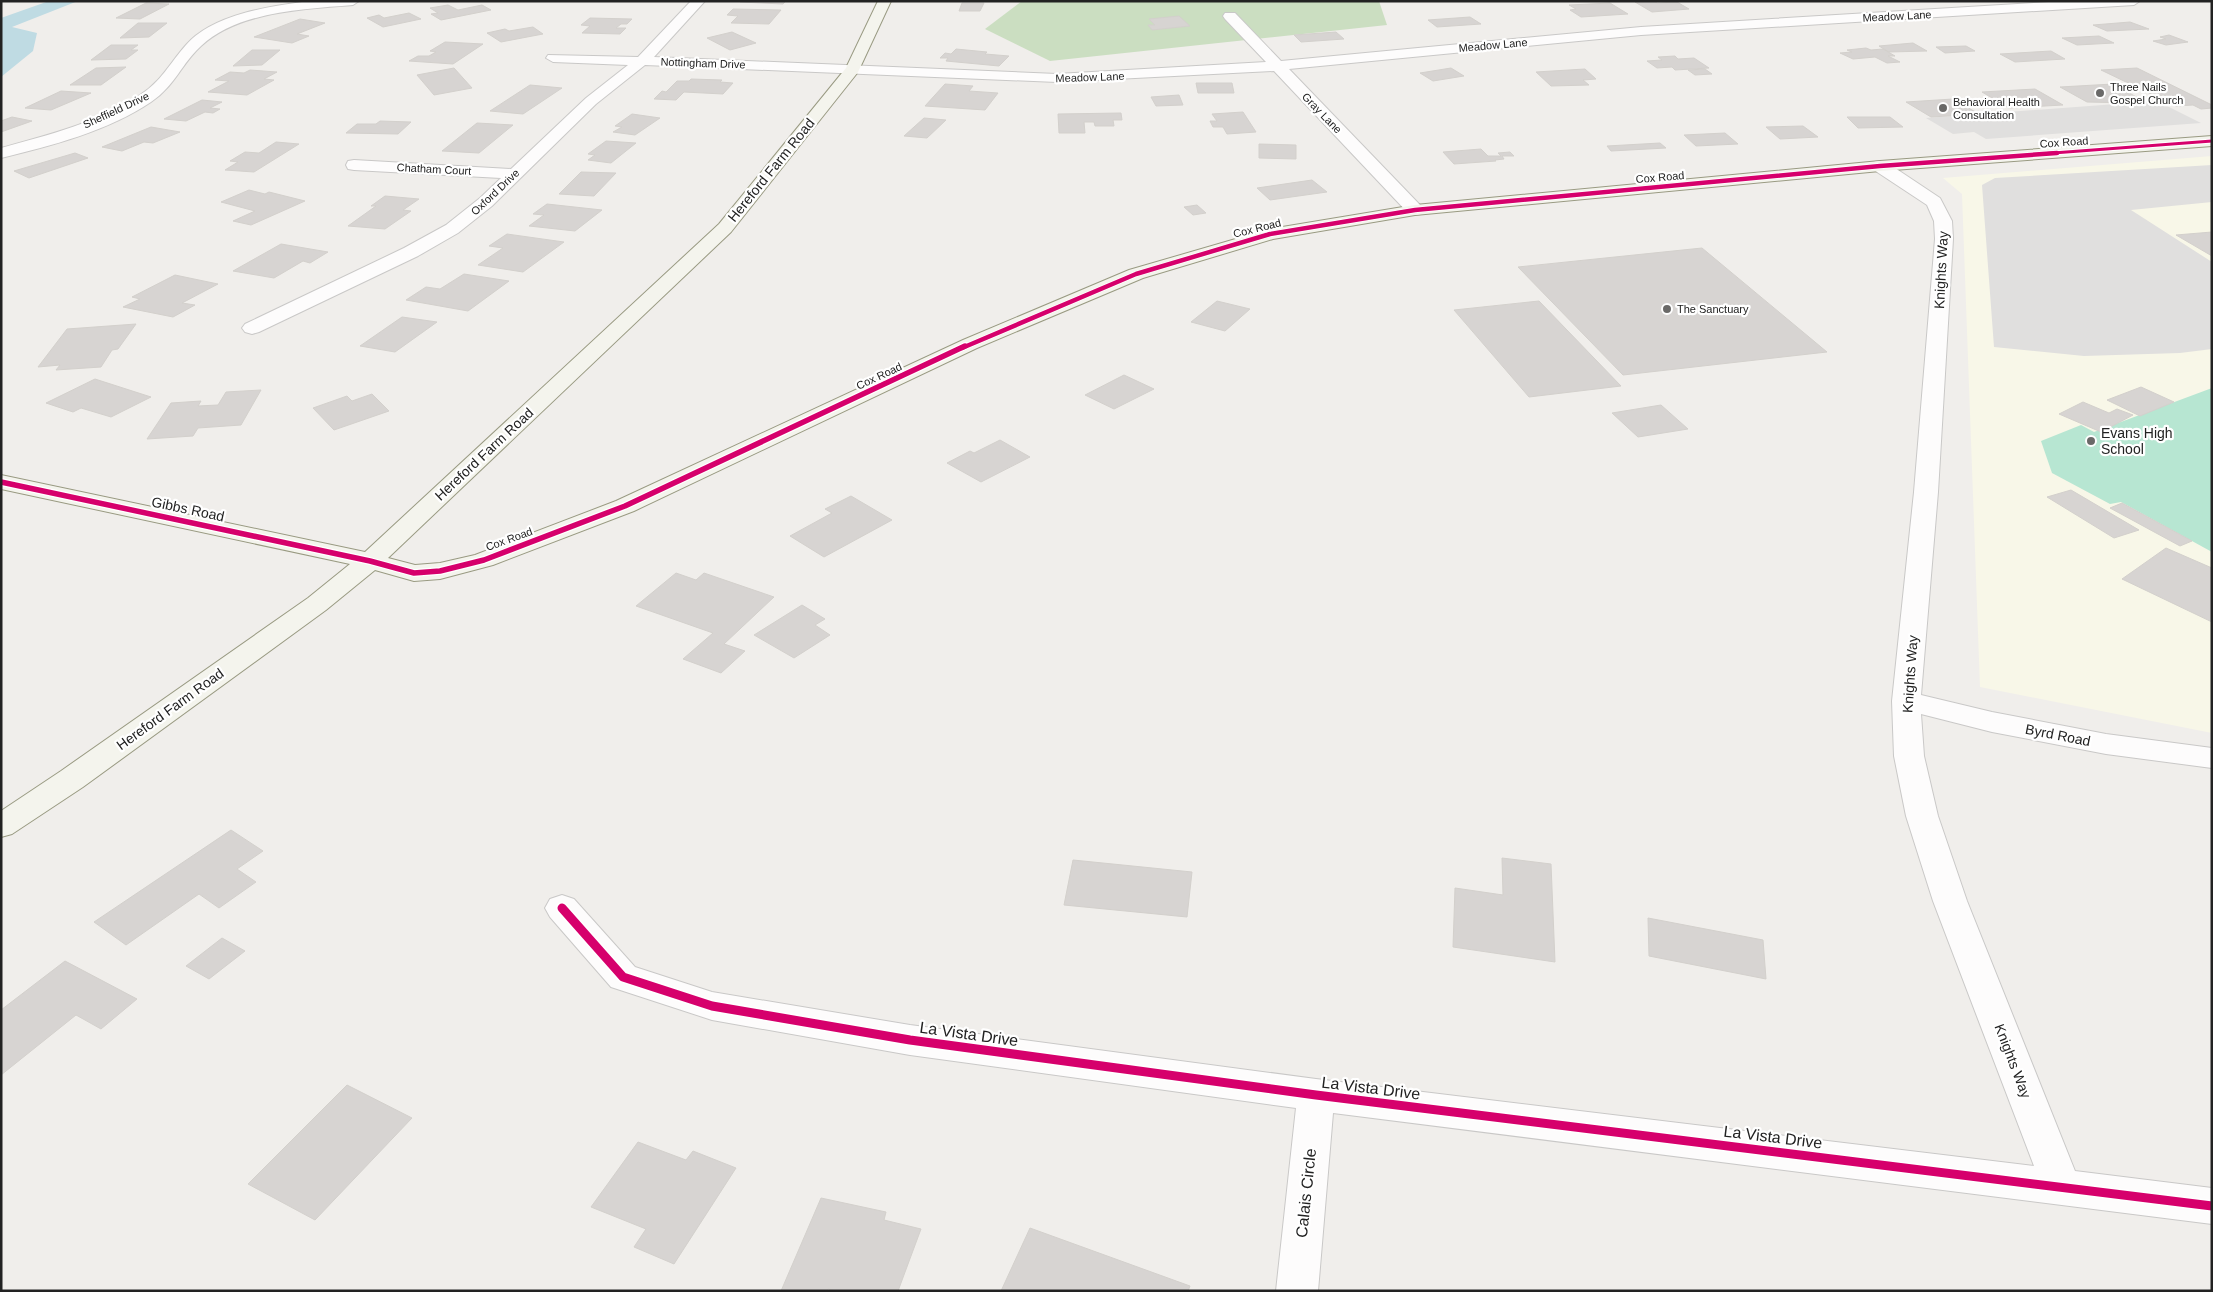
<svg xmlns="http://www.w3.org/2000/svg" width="2213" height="1292" font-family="Helvetica,sans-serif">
<rect width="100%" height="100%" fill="#f0eeeb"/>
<polygon fill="#f8f7e8" points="2212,156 2212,733 1980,687 1962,194 1943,178"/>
<polygon fill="#cbdec1" points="1022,1 1379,1 1387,25 1050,61 985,29"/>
<polygon fill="#b7e6d2" points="2212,388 2212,552 2121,502 2110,504 2052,473 2041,441 2081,425 2094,432"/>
<g fill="#e0dfde">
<polygon points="2157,101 2201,123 1986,139 1974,132 1953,134 1926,118"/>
<polygon points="2212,165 2212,202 2131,210 2212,262 2212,349 2180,353 2084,356 1994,347 1982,185 1995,178"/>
</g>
<polygon fill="#bfdbe3" points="49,1 78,1 12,27 37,33 33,51 1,77 1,18"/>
<g fill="#d7d4d2" stroke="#d3d0cc">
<polygon points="741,1 786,1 783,4 740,2"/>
<polygon points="1654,1 1657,3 1677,2 1689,9 1652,12 1635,2"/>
<polygon points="146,3 169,4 140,19 116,18"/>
<polygon points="962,3 984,3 980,11 959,11"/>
<polygon points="1610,3 1628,14 1581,17 1570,10 1576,9 1569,5"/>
<polygon points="448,5 458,10 482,5 491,10 441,20 431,14 438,13 430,8"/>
<polygon points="733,9 781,10 769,24 731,23 738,16 727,15"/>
<polygon points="409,13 421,19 383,27 367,18 379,15 384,18"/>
<polygon points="1179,16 1190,26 1152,30 1148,25 1155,25 1149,19"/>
<polygon points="1470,17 1481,24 1437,27 1428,20"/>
<polygon points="590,18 632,19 627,24 621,24 616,28 626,28 620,34 582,33 590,26 581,25"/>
<polygon points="300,19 325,23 297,34 309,36 292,43 254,37"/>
<polygon points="2130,22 2149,29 2107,31 2093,25"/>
<polygon points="138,23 167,23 149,37 120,38"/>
<polygon points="533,27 543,34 501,42 487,33 505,29 509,31"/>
<polygon points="732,32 756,43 730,50 707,38"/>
<polygon points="1336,32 1344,39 1301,42 1294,35"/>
<polygon points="2169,35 2188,42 2166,45 2153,41 2166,39 2160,37"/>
<polygon points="2099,36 2114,43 2077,45 2062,38"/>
<polygon points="445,42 483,44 453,64 409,61 418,56 429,56 436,52 430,51"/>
<polygon points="1913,43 1927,51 1889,52 1879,46"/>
<polygon points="111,45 138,45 131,50 138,50 126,59 91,60"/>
<polygon points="1966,46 1975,51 1945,53 1936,47"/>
<polygon points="1866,48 1871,50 1883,49 1895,56 1888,56 1900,62 1887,63 1875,57 1853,59 1840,53 1852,52 1847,50"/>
<polygon points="956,49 987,52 985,54 1009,56 999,66 946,61 948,58 940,58 945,53 951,54"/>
<polygon points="252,50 280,50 262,65 233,66"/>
<polygon points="2051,51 2065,59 2015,62 2000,54"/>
<polygon points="1675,56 1678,59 1694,58 1709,68 1675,70 1672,67 1657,68 1647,61 1662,60 1658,57"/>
<polygon points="126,67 101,85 70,85 96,68"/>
<polygon points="454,68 472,88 434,95 417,75"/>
<polygon points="1451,68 1464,76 1433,81 1420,73"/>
<polygon points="2137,68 2212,105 2212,108 2201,109 2193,105 2176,106 2101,70"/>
<polygon points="1585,69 1596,79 1583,80 1589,85 1551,86 1536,72"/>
<polygon points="1705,69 1712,74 1695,75 1688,70"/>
<polygon points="250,70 277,72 264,79 274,80 247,95 208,92 229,81 215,80 230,72 244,73"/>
<polygon points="691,79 722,80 720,82 733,83 723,94 684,92 676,100 654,99 662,91 666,92 677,81 689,81"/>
<polygon points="1196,83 1232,83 1234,93 1198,93"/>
<polygon points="945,84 973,86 969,91 998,93 985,110 925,106"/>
<polygon points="2113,84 2140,99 2126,100 2132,103 2087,102 2060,87"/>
<polygon points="530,85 562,88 523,114 490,111"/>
<polygon points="2035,89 2063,105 2009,108 1982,92"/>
<polygon points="61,91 91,93 51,110 25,108"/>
<polygon points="1179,95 1183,105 1156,106 1151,97"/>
<polygon points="1953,99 1979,114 1931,117 1906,102"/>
<polygon points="202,100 222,102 210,108 220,109 213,113 205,112 186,121 164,119"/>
<polygon points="1243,112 1256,132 1227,134 1223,127 1213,127 1210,121 1217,121 1212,114"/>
<polygon points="1121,113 1122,120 1113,120 1114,126 1095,126 1094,122 1084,122 1085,133 1059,133 1058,114"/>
<polygon points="632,114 660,118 635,135 613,132 622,127 615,126"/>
<polygon points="12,117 32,121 1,132 1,121"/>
<polygon points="1847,117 1890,117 1903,127 1858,128"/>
<polygon points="924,118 946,120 927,138 904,136"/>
<polygon points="380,121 411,122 398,134 346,133 357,124 376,124"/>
<polygon points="477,123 513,125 479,153 442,151"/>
<polygon points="1803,126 1818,137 1780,139 1766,127"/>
<polygon points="151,127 180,132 153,143 144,142 122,151 102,147"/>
<polygon points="1725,133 1738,144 1696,146 1684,135"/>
<polygon points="606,141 636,143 611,163 588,160 595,155 588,154"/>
<polygon points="276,142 299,144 254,172 225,170 238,162 230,161 245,152 259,153"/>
<polygon points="1660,143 1666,148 1611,151 1607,146"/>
<polygon points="1259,144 1296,145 1296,159 1259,158"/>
<polygon points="1481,149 1488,156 1501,156 1498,153 1510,152 1514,156 1502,156 1504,159 1495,160 1496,161 1454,164 1443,152"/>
<polygon points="75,153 88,158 29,178 14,171"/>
<polygon points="581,172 616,173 594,196 559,194"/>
<polygon points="1312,180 1327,192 1270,200 1257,188"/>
<polygon points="249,190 265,194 269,192 305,201 251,225 233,221 255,211 221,202"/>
<polygon points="385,196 419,199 403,210 411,211 385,229 348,226 376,206 371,206"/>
<polygon points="547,204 602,210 575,231 529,226 544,215 533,214"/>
<polygon points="1197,205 1206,213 1193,215 1184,207"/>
<polygon points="2212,232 2212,256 2176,235"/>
<polygon points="507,234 564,242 523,272 478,265 503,248 489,246"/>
<polygon points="281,244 328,252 310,263 303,261 274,278 233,271"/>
<polygon points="1702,248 1827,352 1623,375 1518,267"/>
<polygon points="464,274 509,281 468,311 406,300 426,287 440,289"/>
<polygon points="175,275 218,284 182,303 195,305 173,317 123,307 140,299 132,297"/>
<polygon points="1217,301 1250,309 1225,331 1191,322"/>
<polygon points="1539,301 1621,386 1529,397 1454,310"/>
<polygon points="402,317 437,322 395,352 360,346"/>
<polygon points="136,324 118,349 112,350 101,367 56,370 60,365 38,367 67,329"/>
<polygon points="1124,375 1154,389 1114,409 1085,395"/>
<polygon points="95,379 151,397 111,417 81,408 73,412 46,403"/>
<polygon points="2141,387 2174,402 2140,416 2107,400"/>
<polygon points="261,390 241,425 198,428 193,436 147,439 171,403 201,401 198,406 218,405 226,392"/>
<polygon points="372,394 389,411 334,430 313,408 347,396 352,401"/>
<polygon points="2083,402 2109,413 2117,409 2133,415 2101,432 2059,414"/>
<polygon points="1661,405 1688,429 1638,437 1612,413"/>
<polygon points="1000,440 1030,457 981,482 947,463 970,451 974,453"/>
<polygon points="2071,490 2139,530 2114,538 2047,497"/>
<polygon points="851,496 892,520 824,557 790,536 832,513 825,509"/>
<polygon points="2122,503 2192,541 2180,546 2110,508"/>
<polygon points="2166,548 2212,568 2212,622 2122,579"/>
<polygon points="676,573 696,580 704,573 774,597 724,644 745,651 721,673 683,659 713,633 636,606"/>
<polygon points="802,605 825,619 815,625 830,635 794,658 754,635"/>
<polygon points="231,830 263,851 237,869 256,882 219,908 199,894 126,945 94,922"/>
<polygon points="1502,858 1551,864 1555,962 1453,947 1455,888 1503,895"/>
<polygon points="1073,860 1192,872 1187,917 1064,905"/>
<polygon points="1648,918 1763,940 1766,979 1649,956"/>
<polygon points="222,938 245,951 209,979 186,966"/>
<polygon points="65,961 137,999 101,1029 76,1015 1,1075 1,1010"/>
<polygon points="347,1085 412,1118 315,1220 248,1184"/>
<polygon points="638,1142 686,1160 693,1151 736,1168 674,1264 634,1247 646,1229 591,1207"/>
<polygon points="821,1198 886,1212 884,1220 921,1229 898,1291 836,1291 828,1289 827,1291 781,1291"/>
<polygon points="1030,1228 1190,1286 1188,1291 1001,1291"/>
</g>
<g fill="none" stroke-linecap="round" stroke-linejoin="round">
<defs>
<g id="street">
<path d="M310,1h49l-6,4c-47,4 -115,6 -152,41 -20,18 -25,39 -50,56 -43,29 -100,44 -150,56v-10c47,-13 99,-26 139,-53 21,-13 30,-32 46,-50 27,-31 85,-39 124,-44z"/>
<polygon points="691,1 705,1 654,57 1057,74 1266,62 1225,19 1223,16 1225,13 1235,13 1281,61 1641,27 2065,1 2140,1 2134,5 1641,35 1289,69 1421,206 1424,210 1421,214 1415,215 1409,214 1274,71 1057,82 645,65 596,104 492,206 458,233 418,256 259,332 252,334 245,332 242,328 245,324 404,248 446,225 480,198 501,178 354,170 348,169 346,165 348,161 354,160 511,169 586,98 628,65 553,62 546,58 548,55 638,57"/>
<polygon points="1880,161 1886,162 1940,198 1952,221 1953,239 1938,492 1921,695 1992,712 2106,734 2212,748 2212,768 2106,754 1992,732 1921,714 1924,756 1938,816 1967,901 2075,1171 2212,1188 2212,1224 1333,1113 1318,1291 1276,1291 1296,1108 910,1055 712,1020 611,987 550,917 545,908 550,899 562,895 574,899 635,967 712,992 910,1025 1316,1079 2034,1166 1933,901 1906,816 1894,756 1892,701 1914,492 1935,239 1934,221 1927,205 1874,170 1872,166 1874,162"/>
</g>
<polygon id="secondary" points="878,1 891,1 858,72 731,232 388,558 415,565 440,563 475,555 616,501 963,340 1129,270 1270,229 1415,205 1880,161 2212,136 2212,146 1880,171 1415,215 1273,239 1143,278 977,348 634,511 493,565 440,579 414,581 375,570 326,610 83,787 12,834 1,837 1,811 61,771 308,598 350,564 1,489 1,475 365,552 719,224 846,68"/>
</defs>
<use href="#street" stroke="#c9c8c7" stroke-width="2"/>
<use href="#secondary" stroke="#999a82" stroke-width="2"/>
<use href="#street" fill="#fdfcfc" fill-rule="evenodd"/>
<use href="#secondary" fill="#f4f4ed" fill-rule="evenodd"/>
<defs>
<polyline id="cycleway-far3" points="2040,154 2212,141"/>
<polyline id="cycleway-far2" points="962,348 1136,274 1270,234 1415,210 1880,166 2057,153"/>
<polyline id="cycleway-far1" points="1,482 370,561 414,573 440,571 484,560 625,506 965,346"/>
<polyline id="cycleway" points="562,908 623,977 712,1006 910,1040 1316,1095 2212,1206"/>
</defs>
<use href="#cycleway-far3" stroke="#fff" stroke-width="5"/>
<use href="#cycleway-far2" stroke="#fff" stroke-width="6"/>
<use href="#cycleway-far1" stroke="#fff" stroke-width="8"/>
<use href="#cycleway" stroke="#fff" stroke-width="12"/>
<use href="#cycleway-far3" stroke="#d6006c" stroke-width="3"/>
<use href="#cycleway-far2" stroke="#d6006c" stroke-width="4.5"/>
<use href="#cycleway-far1" stroke="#d6006c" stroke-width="5.5"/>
<use href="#cycleway" stroke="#d6006c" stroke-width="9"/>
</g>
<g fill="#6a6968" stroke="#fff" stroke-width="2">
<circle cx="2100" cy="93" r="5"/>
<circle cx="1943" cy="108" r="5"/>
<circle cx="1667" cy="309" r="5"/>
<circle cx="2091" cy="441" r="5"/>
</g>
<g text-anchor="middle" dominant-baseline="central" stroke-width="4.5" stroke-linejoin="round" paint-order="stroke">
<g font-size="11" fill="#222" stroke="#fff">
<text transform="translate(1897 16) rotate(-3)">Meadow Lane</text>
<text transform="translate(1493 45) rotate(-5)">Meadow Lane</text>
<text transform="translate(703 63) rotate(2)">Nottingham Drive</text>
<text transform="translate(1090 77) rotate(-2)">Meadow Lane</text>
<text transform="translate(116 110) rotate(-25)">Sheffield Drive</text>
<text transform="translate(1322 113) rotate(46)">Gray Lane</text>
<text transform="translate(2064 142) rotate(-4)">Cox Road</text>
<text transform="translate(434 169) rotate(3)">Chatham Court</text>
<text transform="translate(1660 177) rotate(-5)">Cox Road</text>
<text transform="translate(495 192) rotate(-43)">Oxford Drive</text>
<text transform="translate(1257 228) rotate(-14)">Cox Road</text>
<text transform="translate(879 376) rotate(-25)">Cox Road</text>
<text transform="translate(509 539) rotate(-20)">Cox Road</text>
</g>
<g font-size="11" fill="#222" stroke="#fff" text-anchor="start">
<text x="2110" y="87">Three Nails<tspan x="2110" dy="13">Gospel Church</tspan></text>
<text x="1953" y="102">Behavioral Health<tspan x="1953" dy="13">Consultation</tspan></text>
<text x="1677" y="309">The Sanctuary</text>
</g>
<g font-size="14" fill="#222" stroke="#fff">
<text transform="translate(771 170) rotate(-51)">Hereford Farm Road</text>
<text transform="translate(1941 270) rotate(-87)">Knights Way</text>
<text transform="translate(484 454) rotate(-43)">Hereford Farm Road</text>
<text transform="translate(188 509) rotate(12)">Gibbs Road</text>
<text transform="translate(1910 674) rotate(-86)">Knights Way</text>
<text transform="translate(170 709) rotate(-36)">Hereford Farm Road</text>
<text transform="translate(2058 735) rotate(11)">Byrd Road</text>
<text transform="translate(2013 1061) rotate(69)">Knights Way</text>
</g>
<g font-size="14" fill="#222" stroke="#fff" text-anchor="start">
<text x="2101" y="433">Evans High<tspan x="2101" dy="16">School</tspan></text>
</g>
<g font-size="16" fill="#222" stroke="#fff">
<text transform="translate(969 1034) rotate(8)">La Vista Drive</text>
<text transform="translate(1371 1088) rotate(7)">La Vista Drive</text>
<text transform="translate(1773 1137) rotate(7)">La Vista Drive</text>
<text transform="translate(1306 1193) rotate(-84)">Calais Circle</text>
</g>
</g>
<rect width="2213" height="1292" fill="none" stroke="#222222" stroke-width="5"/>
</svg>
